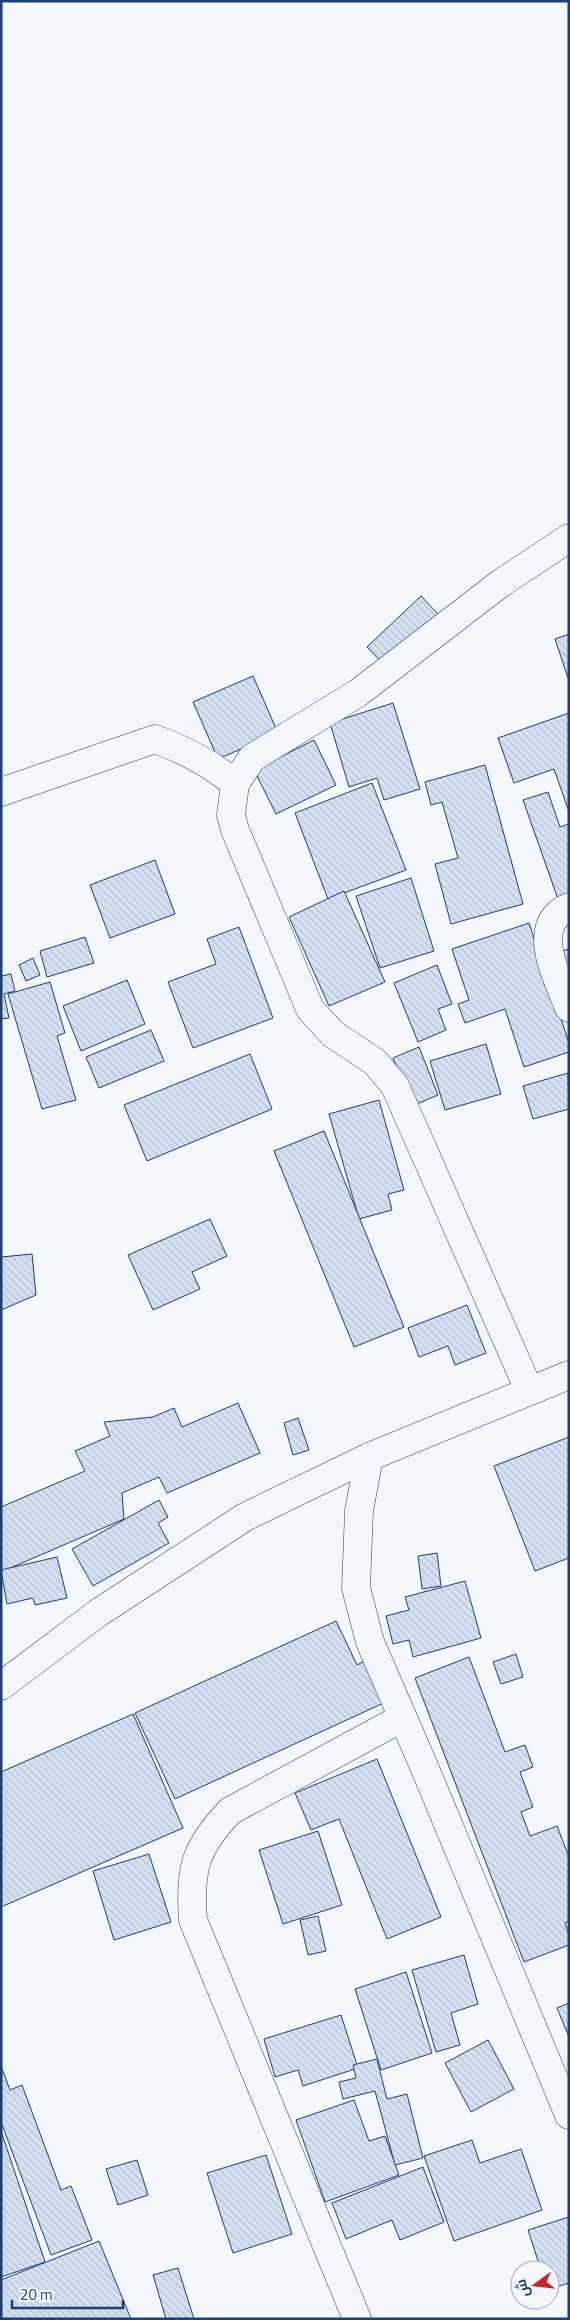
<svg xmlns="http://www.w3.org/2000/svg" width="570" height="2320" font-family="'Titillium Web',Cairo,sans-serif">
<defs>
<pattern id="building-back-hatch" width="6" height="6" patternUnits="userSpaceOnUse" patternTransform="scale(1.25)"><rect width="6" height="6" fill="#d5e0f0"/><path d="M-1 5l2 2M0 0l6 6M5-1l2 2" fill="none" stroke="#b6c1d1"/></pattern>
</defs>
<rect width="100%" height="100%" fill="#f4f7fb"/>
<g fill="url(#building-back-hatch)" stroke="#1d3f73">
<polygon points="421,596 438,614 385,666 367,647"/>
<polygon points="569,634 569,681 555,639"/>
<polygon points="253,676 278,733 218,759 193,702"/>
<polygon points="393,703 420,789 384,800 377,778 349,787 330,723"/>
<polygon points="569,713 569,812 554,769 514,783 498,738"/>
<polygon points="314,740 336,785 276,814 254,770"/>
<polygon points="485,765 523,904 451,924 435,864 458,858 442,802 431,805 425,782"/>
<polygon points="372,783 406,870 328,899 295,813"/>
<polygon points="548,792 560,827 569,824 569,895 558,899 523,800"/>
<polygon points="155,860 175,914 110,938 90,885"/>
<polygon points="411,878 434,951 380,968 356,896"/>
<polygon points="344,891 385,982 329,1006 289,917"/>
<polygon points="529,923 569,1043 569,1052 524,1067 505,1009 465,1023 458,1004 469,1000 452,949"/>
<polygon points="239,927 273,1018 193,1048 168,982 216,964 207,939"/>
<polygon points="85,937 94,963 47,977 40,951"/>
<polygon points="569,949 569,978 562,951"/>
<polygon points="33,958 40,975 26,981 19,965"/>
<polygon points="437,965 452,1004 438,1009 446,1030 418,1042 394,983"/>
<polygon points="11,974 15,991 4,994 9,1018 1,1019 1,976"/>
<polygon points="127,980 145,1024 81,1051 63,1006"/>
<polygon points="50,982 65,1033 57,1036 76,1100 42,1109 8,994"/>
<polygon points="151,1030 164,1061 99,1088 86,1057"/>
<polygon points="486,1044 501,1094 445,1110 430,1061"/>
<polygon points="419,1047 438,1095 412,1106 393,1058"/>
<polygon points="250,1054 272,1109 147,1161 124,1105"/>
<polygon points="568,1073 569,1109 533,1119 523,1086"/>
<polygon points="379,1100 404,1190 388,1194 392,1210 359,1219 329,1114"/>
<polygon points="324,1131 404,1327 354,1347 274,1151"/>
<polygon points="210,1219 227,1256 192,1272 200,1289 153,1310 128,1255"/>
<polygon points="32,1254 36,1295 1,1310 1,1257"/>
<polygon points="467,1305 486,1353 455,1365 448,1346 419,1357 408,1328"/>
<polygon points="238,1403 260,1453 167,1493 159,1477 122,1493 124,1519 1,1572 1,1507 85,1471 75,1451 110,1436 104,1422 153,1417 174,1408 182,1427"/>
<polygon points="298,1418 309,1450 293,1455 284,1423"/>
<polygon points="569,1437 569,1558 535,1571 494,1466"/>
<polygon points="159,1500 168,1517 158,1523 169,1543 93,1586 72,1549"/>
<polygon points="437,1553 441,1586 422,1589 418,1556"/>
<polygon points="57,1557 67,1598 35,1605 33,1598 7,1604 1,1570"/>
<polygon points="465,1581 481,1638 413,1657 409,1640 393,1644 386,1616 409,1610 405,1597"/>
<polygon points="336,1621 357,1665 368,1659 388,1701 175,1799 135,1713"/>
<polygon points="516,1654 523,1677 501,1684 493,1662"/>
<polygon points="469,1657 505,1752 525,1745 533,1767 520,1772 533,1807 521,1812 530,1836 557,1826 569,1857 569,1921 565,1923 569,1935 569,1945 524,1962 415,1678"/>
<polygon points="133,1714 183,1828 1,1907 1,1772"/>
<polygon points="377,1759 441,1917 387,1939 339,1819 311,1830 295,1793"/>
<polygon points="318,1831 342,1905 283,1924 259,1850"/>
<polygon points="149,1854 171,1922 114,1940 93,1871"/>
<polygon points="318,1916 326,1951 308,1955 300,1920"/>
<polygon points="464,1955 478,2004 451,2013 460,2045 436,2052 412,1970"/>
<polygon points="406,1972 432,2053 381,2070 355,1989"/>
<polygon points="569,2003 569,2037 557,2008"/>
<polygon points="341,2015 358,2068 303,2086 298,2070 275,2077 264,2039"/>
<polygon points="488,2040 514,2089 471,2112 445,2063"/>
<polygon points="377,2059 387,2099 407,2094 423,2158 395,2165 375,2091 343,2099 339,2082 356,2078 353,2065"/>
<polygon points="1,2066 10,2090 22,2085 61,2190 71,2186 92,2240 51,2255 1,2122"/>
<polygon points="354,2100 369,2141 385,2136 399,2175 325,2202 296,2120"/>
<polygon points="1,2131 45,2262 1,2277"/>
<polygon points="472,2140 480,2163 521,2149 542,2210 454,2241 424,2156"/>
<polygon points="266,2155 292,2234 233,2253 207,2173"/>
<polygon points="137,2160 148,2195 118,2205 106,2169"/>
<polygon points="423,2167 444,2222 400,2240 392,2220 346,2239 332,2203"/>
<polygon points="569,2217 569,2283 550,2289 550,2270 541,2270 528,2230"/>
<polygon points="99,2241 131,2319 1,2319 1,2280"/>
<polygon points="178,2268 194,2319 166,2319 153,2275"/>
</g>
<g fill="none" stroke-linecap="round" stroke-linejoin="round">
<defs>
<g id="street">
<path d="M1,792l154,-53c30,11 56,24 80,45"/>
<path d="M569,907c-41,19 -11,71 0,101"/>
<polyline points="529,1390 395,1086 375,1062 333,1034 310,1009 235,830 231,815 235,784 252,758 358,693 501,583 569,538"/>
<polyline points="369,1457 359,1511 356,1588 370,1642 426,1771 569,2115"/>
<polyline points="1,1686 98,1613 245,1517 369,1457 569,1375"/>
<path d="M357,2319l-164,-399c-4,-51 2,-72 37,-109l172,-93"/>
</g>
</defs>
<use href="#street" stroke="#1d3f73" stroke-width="29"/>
<use href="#street" stroke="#f4f7fb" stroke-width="28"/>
</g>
<rect width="570" height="2320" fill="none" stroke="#1d3f73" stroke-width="5"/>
<g transform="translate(535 2285) rotate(255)"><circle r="24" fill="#f4f7fb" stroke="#9eadc5"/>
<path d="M0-4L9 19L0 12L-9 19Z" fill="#c62828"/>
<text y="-8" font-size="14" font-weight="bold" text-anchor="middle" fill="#1d3f73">ش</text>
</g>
<path d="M12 2300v8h111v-8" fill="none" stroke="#1d3f73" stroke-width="2.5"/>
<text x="20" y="2300" font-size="15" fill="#1d3f73" stroke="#f4f7fb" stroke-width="4" paint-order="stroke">20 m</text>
</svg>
